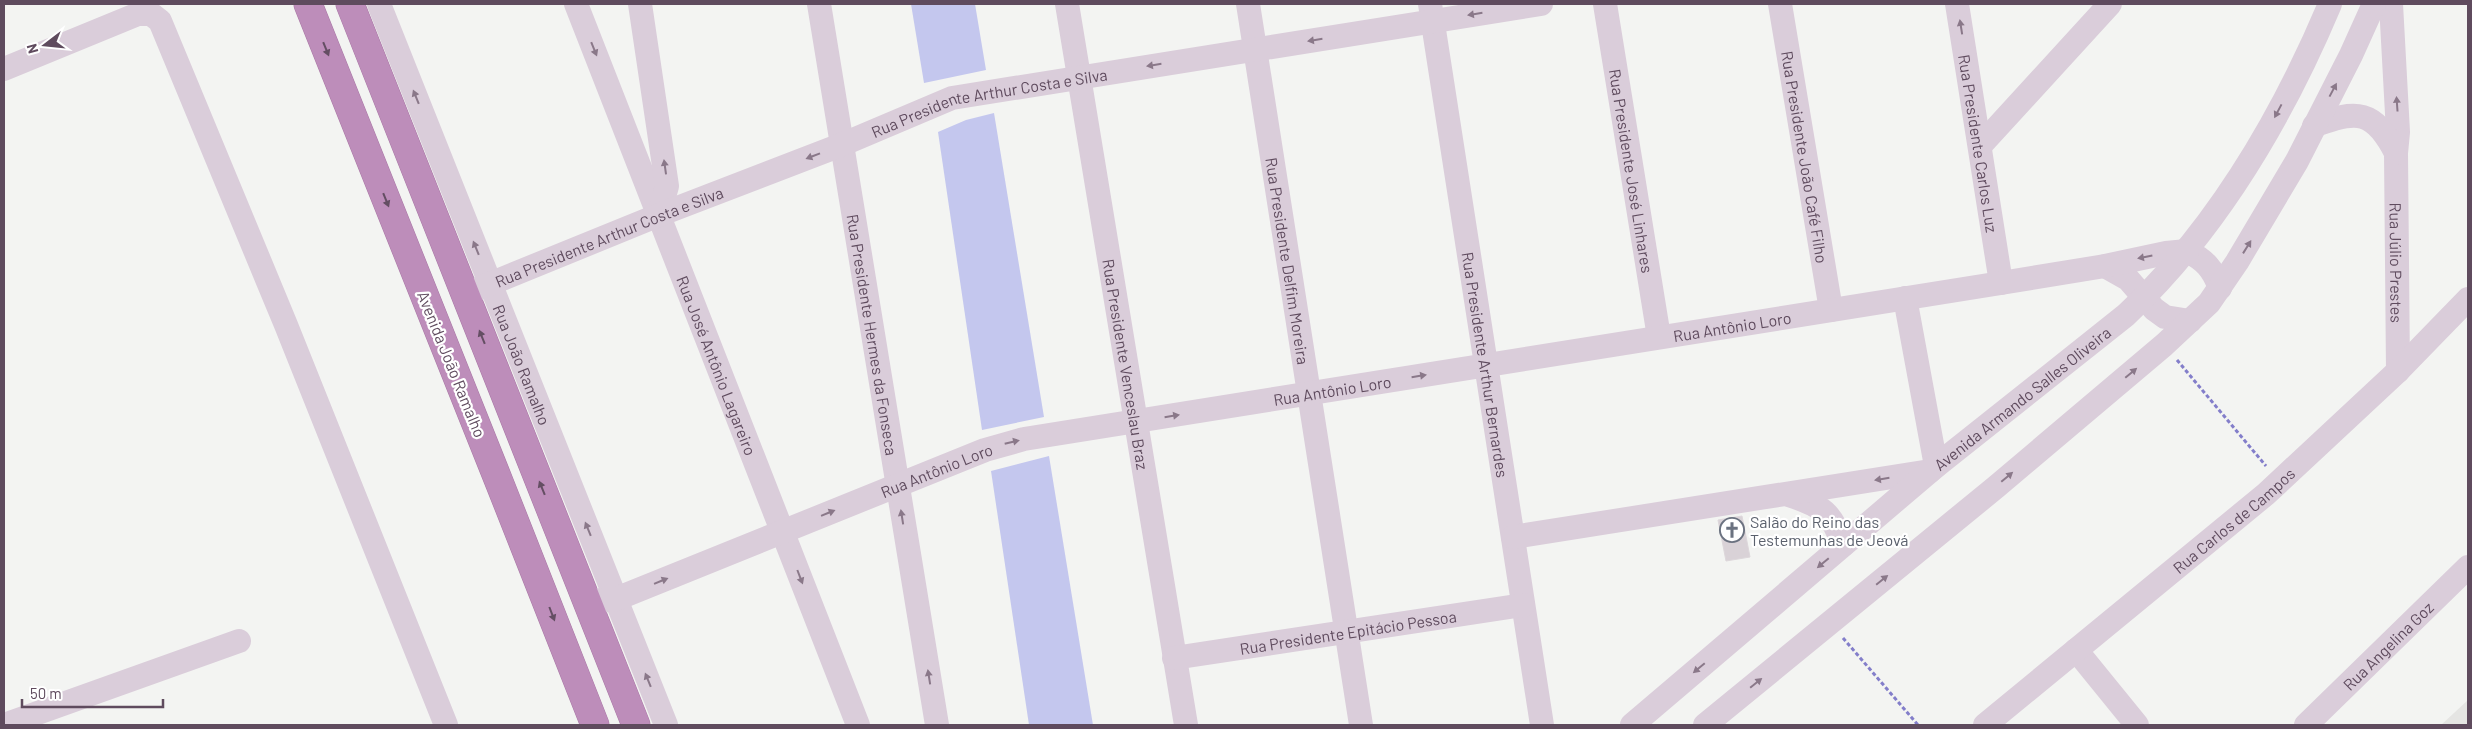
<svg xmlns="http://www.w3.org/2000/svg" width="2472" height="729" font-family="Barlow,sans-serif">
<rect width="100%" height="100%" fill="#f3f4f2"/>
<polygon fill="#e5e5e3" points="2468,700 2468,725 2441,725"/>
<g fill="#c4c7ee">
<polygon points="911,4 975,4 986,70 924,83"/>
<polygon points="994,113 1044,417 982,430 938,132 966,120"/>
<polygon points="1049,456 1093,725 1029,725 991,471"/>
</g>
<polygon fill="#d9d2d7" stroke="#ddd7db" points="1742,516 1750,557 1726,561 1718,520"/>
<g fill="none" stroke-linecap="round" stroke-linejoin="round">
<defs>
<g id="highway">
<path d="M308,4c96,241 193,480 287,721"/>
<polyline points="350,4 636,725"/>
</g>
</defs>
<use href="#highway" stroke="#a978a5" stroke-width="29"/>
<g stroke="#837eca" stroke-width="3" stroke-dasharray="4 2.5" stroke-linecap="butt">
<polyline points="2177,360 2266,466"/>
<polyline points="1843,638 1918,725"/>
</g>
<g stroke="#dacdda" stroke-width="24">
<path id="s1" d="M379,4l287,721"/>
<path id="s2" d="M576,4l282,721"/>
<polyline points="640,4 667,186 659,215"/>
<path id="s3" d="M819,4l118,721"/>
<path id="s4" d="M1067,4l119,721"/>
<path id="s5" d="M1248,4l113,721"/>
<path id="s6" d="M1430,4l112,721"/>
<path id="s7" d="M1605,4l54,333"/>
<path id="s8" d="M1780,4l51,306"/>
<path id="s9" d="M1957,4l44,279"/>
<path id="s10" d="M2391,4l7,128 -2,21 2,218"/>
<polyline points="4,69 138,14 151,14 160,21 286,325 446,725"/>
<path d="M2314,126c43,-17 60,-16 82,27"/>
<polyline points="1980,146 2110,4"/>
<path d="M2187,251c18,9 26,18 33,37"/>
<polyline points="2105,266 2128,279 2154,309 2165,317 2190,321"/>
<path id="s11" d="M465,294l194,-79 182,-70 111,-47 589,-94"/>
<polyline points="1905,298 1936,466"/>
<path d="M1789,495c33,11 43,17 54,50"/>
<polyline points="1513,537 1930,471"/>
<path id="s12" d="M586,598l15,3 15,-2 369,-149 39,-11 977,-156 104,-17 61,-13 21,-2"/>
<polyline points="2076,650 2137,725"/>
<path id="s13" d="M1174,658l349,-53"/>
<polyline points="4,725 239,641"/>
<path id="s14" d="M1632,725l304,-259 190,-151c90,-85 156,-197 204,-311"/>
<polyline points="1705,725 1996,487 2164,345 2209,303 2237,262 2297,161 2351,55 2374,4"/>
<path id="s15" d="M1985,725l281,-231 132,-123 70,-72"/>
<path id="s16" d="M2306,725l162,-158"/>
</g>
<use href="#highway" stroke="#bd8dba" stroke-width="28"/>
</g>
<defs><path id="oneway-solid" d="M-6-.8H1V-3.2L6.5 0L1 3.2V.8H-6Z" transform="scale(1.25)"/></defs>
<g fill="#8a7889">
<use href="#oneway-solid" transform="translate(1475 14) rotate(171)"/>
<use href="#oneway-solid" transform="translate(1961 27) rotate(-99)"/>
<use href="#oneway-solid" transform="translate(1315 40) rotate(171)"/>
<use href="#oneway-solid" transform="translate(594 49) rotate(68)"/>
<use href="#oneway-solid" transform="translate(1154 65) rotate(171)"/>
<use href="#oneway-solid" transform="translate(2333 90) rotate(-62)"/>
<use href="#oneway-solid" transform="translate(416 97) rotate(-112)"/>
<use href="#oneway-solid" transform="translate(2397 104) rotate(-94)"/>
<use href="#oneway-solid" transform="translate(2278 111) rotate(118)"/>
<use href="#oneway-solid" transform="translate(813 156) rotate(159)"/>
<use href="#oneway-solid" transform="translate(665 167) rotate(-98)"/>
<use href="#oneway-solid" transform="translate(2247 247) rotate(-58)"/>
<use href="#oneway-solid" transform="translate(476 248) rotate(-112)"/>
<use href="#oneway-solid" transform="translate(2145 257) rotate(169)"/>
<use href="#oneway-solid" transform="translate(2131 373) rotate(-40)"/>
<use href="#oneway-solid" transform="translate(1419 376) rotate(-9)"/>
<use href="#oneway-solid" transform="translate(1172 416) rotate(-9)"/>
<use href="#oneway-solid" transform="translate(1012 442) rotate(-13)"/>
<use href="#oneway-solid" transform="translate(2007 477) rotate(-40)"/>
<use href="#oneway-solid" transform="translate(1882 479) rotate(171)"/>
<use href="#oneway-solid" transform="translate(828 513) rotate(-22)"/>
<use href="#oneway-solid" transform="translate(902 517) rotate(-99)"/>
<use href="#oneway-solid" transform="translate(588 529) rotate(-112)"/>
<use href="#oneway-solid" transform="translate(1823 563) rotate(140)"/>
<use href="#oneway-solid" transform="translate(800 577) rotate(69)"/>
<use href="#oneway-solid" transform="translate(1882 580) rotate(-39)"/>
<use href="#oneway-solid" transform="translate(661 581) rotate(-22)"/>
<use href="#oneway-solid" transform="translate(1699 668) rotate(140)"/>
<use href="#oneway-solid" transform="translate(929 677) rotate(-99)"/>
<use href="#oneway-solid" transform="translate(648 680) rotate(-112)"/>
<use href="#oneway-solid" transform="translate(1756 683) rotate(-39)"/>
</g>
<g fill="#644e63">
<use href="#oneway-solid" transform="translate(326 49) rotate(68)"/>
<use href="#oneway-solid" transform="translate(386 200) rotate(68)"/>
<use href="#oneway-solid" transform="translate(482 337) rotate(-112)"/>
<use href="#oneway-solid" transform="translate(542 488) rotate(-112)"/>
<use href="#oneway-solid" transform="translate(552 614) rotate(69)"/>
</g>
<defs>
<symbol id="church-ring" viewBox="-11 -11 22 22"><circle r="9.5" fill="#fff" stroke="#6b7280" stroke-width="1.5"/><path d="M-1.2-6h2.4v3.5h3.3v2.4h-3.3V6h-2.4V-.1h-3.3v-2.4h3.3Z" fill="#6b7280"/></symbol>
</defs>
<g fill-rule="evenodd">
<use href="#church-ring" x="1718" y="516" width="28" height="28"/>
</g>
<g text-anchor="middle" dominant-baseline="central" stroke-width="4.5" stroke-linejoin="round" paint-order="stroke">
<g font-size="16" fill="#5f4b5e" stroke="#fff">
<text stroke="none"><textPath href="#s11" startOffset="560">Rua Presidente Arthur Costa e Silva</textPath></text>
<text stroke="none"><textPath href="#s9" startOffset="141">Rua Presidente Carlos Luz</textPath></text>
<text stroke="none"><textPath href="#s8" startOffset="155">Rua Presidente João Café Filho</textPath></text>
<text stroke="none"><textPath href="#s7" startOffset="169">Rua Presidente José Linhares</textPath></text>
<text stroke="none"><textPath href="#s11" startOffset="155">Rua Presidente Arthur Costa e Silva</textPath></text>
<text stroke="none"><textPath href="#s5" startOffset="260">Rua Presidente Delfim Moreira</textPath></text>
<text stroke="none"><textPath href="#s10" startOffset="259">Rua Júlio Prestes</textPath></text>
<text stroke="none"><textPath href="#s12" startOffset="1186">Rua Antônio Loro</textPath></text>
<text stroke="none"><textPath href="#s3" startOffset="335">Rua Presidente Hermes da Fonseca</textPath></text>
<text transform="translate(452 364) rotate(68)">Avenida João Ramalho</text>
<text stroke="none"><textPath href="#s1" startOffset="388">Rua João Ramalho</textPath></text>
<text stroke="none"><textPath href="#s2" startOffset="388">Rua José Antônio Lagareiro</textPath></text>
<text stroke="none"><textPath href="#s4" startOffset="365">Rua Presidente Venceslau Braz</textPath></text>
<text stroke="none"><textPath href="#s6" startOffset="365">Rua Presidente Arthur Bernardes</textPath></text>
<text stroke="none"><textPath href="#s12" startOffset="781">Rua Antônio Loro</textPath></text>
<text stroke="none"><textPath href="#s14" startOffset="509">Avenida Armando Salles Oliveira</textPath></text>
<text stroke="none"><textPath href="#s12" startOffset="376">Rua Antônio Loro</textPath></text>
<text stroke="none"><textPath href="#s15" startOffset="322">Rua Carlos de Campos</textPath></text>
<text stroke="none"><textPath href="#s13" startOffset="176">Rua Presidente Epitácio Pessoa</textPath></text>
<text stroke="none"><textPath href="#s16" startOffset="114">Rua Angelina Goz</textPath></text>
</g>
<g font-size="16" fill="#5b616d" stroke="#fff" text-anchor="start">
<text x="1750" y="521">Salão do Reino das<tspan x="1750" dy="18">Testemunhas de Jeová</tspan></text>
</g>
</g>
<rect width="2472" height="729" fill="none" stroke="#5f4b5e" stroke-width="10"/>
<g transform="translate(45 45) rotate(254)" stroke="#ffffff" stroke-width="4" paint-order="stroke">
<path d="M0-4L9 19L0 12L-9 19Z" fill="#5f4b5e"/>
<text y="-8" font-size="14" font-weight="bold" text-anchor="middle" fill="#5f4b5e">N</text>
</g>
<path d="M22 699v8h141v-8" fill="none" stroke="#5f4b5e" stroke-width="2.5"/>
<text x="30" y="699" font-size="15" fill="#5f4b5e" stroke="#ffffff" stroke-width="4" paint-order="stroke">50 m</text>
</svg>
